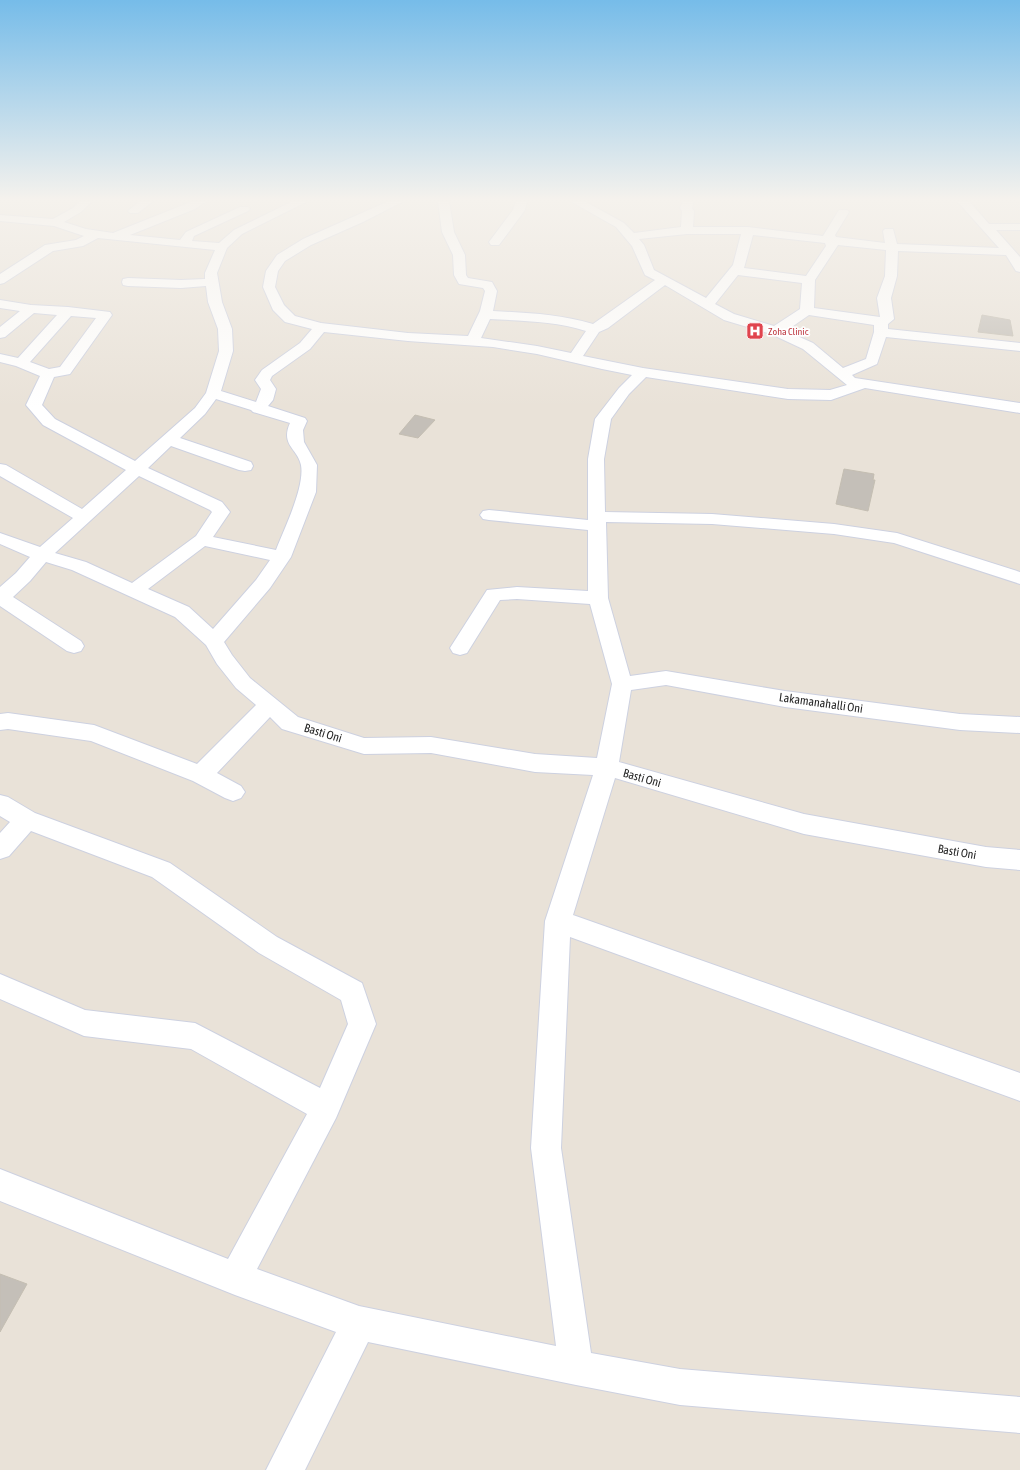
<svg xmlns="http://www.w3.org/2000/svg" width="1020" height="1470" font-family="'Asap Condensed',sans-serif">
<rect width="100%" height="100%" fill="#e9e2d8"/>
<g fill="#c4bfb8" stroke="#c4beb2">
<polygon points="982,315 1010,320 1013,336 978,332"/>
<polygon points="415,415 435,420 418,438 399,434"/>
<polygon points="844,469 874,474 873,480 875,480 868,511 836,504"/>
<polygon points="0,1274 27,1284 0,1332"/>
</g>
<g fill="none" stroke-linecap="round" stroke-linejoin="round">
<defs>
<g id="minor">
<path d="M80,201h12l-11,11 -17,10 22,7 27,4 80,-32h14l-12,8 -65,26 50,5 6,-8 54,-25h8l2,2 -2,2 -54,25 -2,5 27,2 15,-13 59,-29h15l-66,33 -15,14 -10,25 5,29 10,27 1,22 -12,40 35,11 5,-13 -6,-9 7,-10 38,-27 12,-14 -27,-7 -12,-12 -10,-23 3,-16 11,-16 26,-16 86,-38h15l-41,21 -52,23 -26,16 -7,10 -3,16 9,18 11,11 26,7 87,10 60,3 12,-25 5,-20 -2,-3 -24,-4 -5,-9 -1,-20 -11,-23 -4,-31h11l5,31 11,23 1,20 2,3 24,4 5,9 -4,20c35,2 66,3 100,13l62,-44 -10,-5 -13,-29 -16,-19 -46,-26h14l40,22 10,10 47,-6 1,-16 -2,-3 3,-7h11l-2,7 2,3 -1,16h55l75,9 16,-26h8l2,2 -14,23 1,2 49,6 -2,-12 2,-2h8l4,15 102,4 -42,-47h12l20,23h31v6h-24l24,27v15l-4,-1 -10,-16 -108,-4 -1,25 -6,22 3,21 -6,5v5l132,14v8l-134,-14 -9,27 -25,11 3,3 165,25v10l-155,-25 -34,12 -43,-1 -142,-22 -17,17 -18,25 -7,40 1,53 107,2 122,10 63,9 123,39v12l-126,-41 -60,-9 -122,-10 -106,-2 2,76 22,78 36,-5 119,20 175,23 60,3v16l-60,-3 -175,-23 -119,-22 -35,5 -12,72 185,52 182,33 34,3v20l-34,-3 -182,-33 -189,-56 -42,137 447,158v28l-450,-164 -9,211 30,205 89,16 340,28v36l-340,-28 -104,-20 -208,-43 -63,128h-39l70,-138 -101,-37 -235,-94v-32l228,90 79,-145 -116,-65 -107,-13 -84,-37v-25l85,36 110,13 125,65 28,-64 -7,-24 -82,-47 -107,-76 -121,-46 -22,25 -9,3v-26l10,-11 -10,-6v-21l8,2 27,16 135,50 107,74 85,46 14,41 -40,94 -79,151 102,37 197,40 -25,-198 14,-227 48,-146 -58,-3 -104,-19 -67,1 -82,-25 -12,-12 -53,56 24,13 4,6 -4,6 -8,3 -8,-3 -32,-17 -102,-40 -83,-12 -8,1v-16l8,-1 86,12 103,39 59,-59 -20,-17 -19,-24 -11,-19 -31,-28 -103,-47 -26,-8 -16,19 -17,16 68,44 3,5 -3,5 -7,2 -7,-2 -67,-45v-19l16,-14 14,-16 -30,-13v-11l40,14 33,-29 -73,-42v-12l6,1 76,44 44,-39 -83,-45 -17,-20 14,-29 -24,-10 -16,-4v-8l18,4 39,-43 -23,-2 -29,24 -5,1v-11l20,-16 -20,-3v-8l31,5 37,2 42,5 2,3 -42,59 -16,3 -12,28 13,14 80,42 60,-53 11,-15 13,-42 -1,-22 -10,-27 -2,-16 -25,2 -53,-2 -5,-1 -1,-3 1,-3 5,-1 53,2 24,-1v-6l10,-23 -117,-12 -15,8 -30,5 -49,32 -4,1v-10l45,-29 31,-5 8,-4 -30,-10 -54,-5v-6l53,4 20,-11zM687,234h54l-8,31 -27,33 -52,-28 -10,-25 -5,-6zM753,235l72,8 1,3 -20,30 -62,-8zM838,245l48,5 -1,26 -8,22 3,19 -66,-9 1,-28zM738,275l64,8 -2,26 -26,17 -40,-12 -19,-10zM665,285l59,35 47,14 32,15 44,36 -17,5 -42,-1 -145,-21 -60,-12 16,-24 9,-4zM809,315l65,10v7l-8,27 -23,9 -30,-25 -27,-12zM71,316l25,2 -36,49 -11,2 -19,-7zM490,319c33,2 65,2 96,12l-15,22 -34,-7 -56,-8zM324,332l84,9 85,6 44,7 65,15 30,6 -13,13 -24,31 -7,40v61l-99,-10 -6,1 -3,4 3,4 6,1 99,10v61l-71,-4 -30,3 -37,58 3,5 7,2 7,-2 33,-53 17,-1 73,5 22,80 -15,74 -62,-4 -104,-17 -67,1 -66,-21 -48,-39 -18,-23 -8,-13 46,-54 21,-31 25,-65 1,-27 -13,-23 -1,-12 4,-9 -2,-3 -37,-12 5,-6 3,-11 -6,-9 2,-4 38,-27zM216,399l35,11 2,2 37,11c-10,22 8,26 11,42 4,22 -17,64 -25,85l-63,-13 17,-25 -8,-10 -74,-34 23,-22 68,24 6,1 6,-1 2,-4 -2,-4 -71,-24 25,-24zM139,476l71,34 2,2 -16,24 -64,47 -46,-21 -31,-9zM205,546l65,14 -14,20 -43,49 -24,-22 -41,-18z"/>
<polygon points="140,201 153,201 138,213 130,213 128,211"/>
<polygon points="516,201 527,201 525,210 499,245 491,245 489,242 513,210"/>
</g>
</defs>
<use href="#minor" stroke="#cdd1e0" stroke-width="2"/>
<use href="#minor" fill="#fff" fill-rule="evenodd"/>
</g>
<linearGradient id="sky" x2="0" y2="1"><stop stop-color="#76bce9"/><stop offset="0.49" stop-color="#f5f2ed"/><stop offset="1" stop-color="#f5f2ed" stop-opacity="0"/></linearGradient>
<rect width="1020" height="407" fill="url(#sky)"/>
<defs>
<symbol id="hospital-square" viewBox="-11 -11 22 22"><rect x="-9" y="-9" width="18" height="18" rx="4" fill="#e0444e" stroke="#fff"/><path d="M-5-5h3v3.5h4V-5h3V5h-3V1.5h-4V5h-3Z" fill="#fff"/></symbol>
</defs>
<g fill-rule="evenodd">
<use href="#hospital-square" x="745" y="321" width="20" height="20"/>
</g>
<g text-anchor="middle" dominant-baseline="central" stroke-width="3.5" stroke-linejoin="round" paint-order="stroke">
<g font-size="10" fill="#be3a42" stroke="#fff" text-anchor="start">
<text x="768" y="331">Zoha Clinic</text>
</g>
<g font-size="12" fill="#272727" stroke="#fff">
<text transform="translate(821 703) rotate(8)">Lakamanahalli Oni</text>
<text transform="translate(323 733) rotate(17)">Basti Oni</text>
<text transform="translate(642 778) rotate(16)">Basti Oni</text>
<text transform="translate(957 852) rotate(10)">Basti Oni</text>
</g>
</g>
</svg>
